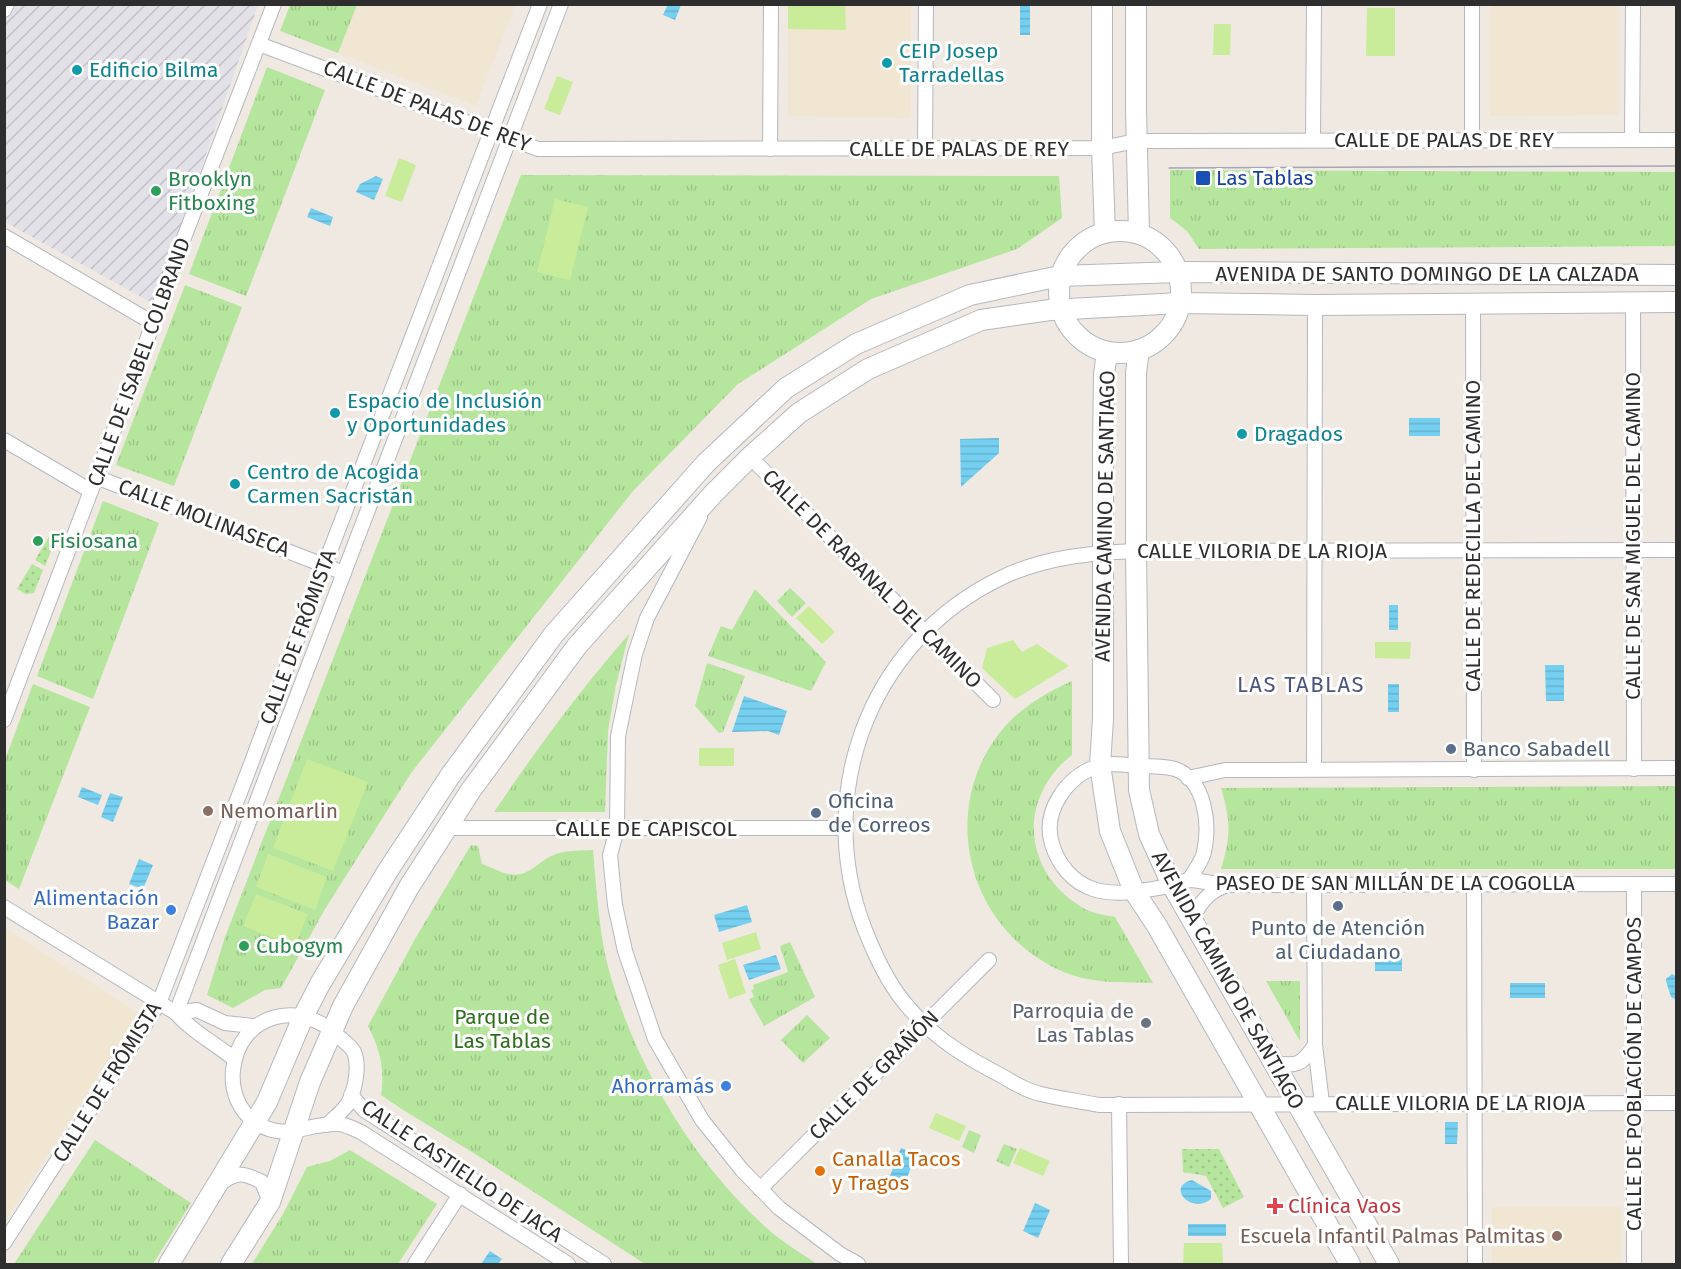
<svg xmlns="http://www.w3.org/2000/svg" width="1681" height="1269" font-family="'Fira Sans',sans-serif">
<defs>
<pattern id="industrial-furrows" width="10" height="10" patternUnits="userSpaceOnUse" patternTransform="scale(1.5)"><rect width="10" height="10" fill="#e3e1e8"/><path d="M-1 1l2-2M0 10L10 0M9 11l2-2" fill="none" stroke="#c3c1c7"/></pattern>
<pattern id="grass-dots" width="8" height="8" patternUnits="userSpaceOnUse" patternTransform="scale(1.5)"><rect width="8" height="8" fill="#b6e59e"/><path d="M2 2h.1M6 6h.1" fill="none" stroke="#9dc588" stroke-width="1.8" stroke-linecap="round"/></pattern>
<pattern id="park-tufts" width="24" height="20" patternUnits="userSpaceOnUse" patternTransform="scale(1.5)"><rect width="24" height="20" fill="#b6e59e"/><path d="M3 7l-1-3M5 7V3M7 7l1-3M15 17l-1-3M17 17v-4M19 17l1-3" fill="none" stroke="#9dc588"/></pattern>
<pattern id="water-rules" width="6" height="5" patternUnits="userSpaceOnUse" patternTransform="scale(1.5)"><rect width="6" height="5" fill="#75cff0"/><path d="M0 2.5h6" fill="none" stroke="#66b2ce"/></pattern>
</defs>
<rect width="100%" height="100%" fill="#efe9e1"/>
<polygon fill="url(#industrial-furrows)" points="4,5 258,5 154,304 5,222"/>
<g fill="#f0e6d1">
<polygon points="357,5 515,5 476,106 338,53"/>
<polygon points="788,5 911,5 911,118 788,116"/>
<polygon points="1490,5 1618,5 1618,115 1490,116"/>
<polygon points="6,929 139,1013 5,1221 4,934"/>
<rect x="1492" y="1207" width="129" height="57"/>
</g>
<g fill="url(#grass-dots)">
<polygon points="50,535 56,539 45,566 35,560"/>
<polygon points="32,564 43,570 34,593 26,594 17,589"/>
<polygon points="1182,1149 1219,1149 1244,1197 1223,1208 1206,1176 1183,1172"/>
</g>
<g fill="url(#park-tufts)">
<polygon points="290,5 357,5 338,53 280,31"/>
<polygon points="267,67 325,90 246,296 189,274"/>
<polygon points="1170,170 1676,172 1676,246 1199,249 1187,231 1170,218"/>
<polygon points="521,175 1059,176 1062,218 1017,249 871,299 738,384 633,491 411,773 325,909 281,988 265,990 233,1008 207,995 225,937"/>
<polygon points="185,285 242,307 174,486 116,465"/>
<polygon points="103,501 159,523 93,699 37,676"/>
<polygon points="790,588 806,603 792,617 777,601"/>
<polygon points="755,589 826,662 811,691 708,656 721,626 732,630"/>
<path d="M629,634l-13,51 -8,46 -3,81h-111c42,-62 86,-122 135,-178z"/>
<polygon points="707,663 745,676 723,732 719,733 695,706"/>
<path d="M1072,681v74c-54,42 -50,115 8,151 10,7 24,9 35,11l38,66c-32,-1 -64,1 -94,-13 -92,-43 -121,-160 -58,-239 19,-23 44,-38 71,-50z"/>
<polygon points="33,684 90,707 19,889 5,880 5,760"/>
<path d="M1676,786v83h-455c10,-34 10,-47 0,-81z"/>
<path d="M471,845l7,1 4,18c7,2 15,7 22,9 26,8 33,-14 55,-20 11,-3 23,-2 34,-3 4,44 6,89 19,131 29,95 88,191 164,255 13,10 28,19 41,28h-172l-165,-107 -80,-49 -19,-13c4,-26 -1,-46 -13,-69l47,-87z"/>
<polygon points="790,942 815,997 764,1026 749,999 754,997 751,990 754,989 753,985 788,972 780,946"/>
<polygon points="1266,981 1300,981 1300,1041"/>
<polygon points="807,1015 830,1038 803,1063 781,1040"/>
<polygon points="969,1130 981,1135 974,1153 962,1147"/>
<polygon points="95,1140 191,1203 153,1264 14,1264"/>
<polygon points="1004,1144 1017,1149 1009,1167 996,1161"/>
<polygon points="350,1150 437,1204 398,1264 252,1264 283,1214 307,1167 330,1161"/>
</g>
<g fill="#c9ec9a">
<polygon points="788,5 845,5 846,30 788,29"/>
<polygon points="1367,8 1395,8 1395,56 1366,56"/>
<polygon points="1214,24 1231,24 1230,55 1213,55"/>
<polygon points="557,76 573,82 560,115 544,109"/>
<polygon points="399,158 416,165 402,202 385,196"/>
<polygon points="555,199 588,207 570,280 537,272"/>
<polygon points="809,606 835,632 822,644 796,618"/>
<polygon points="1013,640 1022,652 1037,644 1069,666 1015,699 982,668 987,648"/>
<polygon points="1375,642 1411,642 1410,659 1375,658"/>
<rect x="699" y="748" width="35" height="18"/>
<polygon points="307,759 368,782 333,871 273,848"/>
<polygon points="268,854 327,877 315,910 256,887"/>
<polygon points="256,894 308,914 295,946 243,926"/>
<polygon points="756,932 761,949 727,960 722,943"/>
<polygon points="735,959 746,993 729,999 718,965"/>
<polygon points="936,1113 966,1126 959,1141 929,1128"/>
<polygon points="1020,1148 1050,1161 1043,1176 1013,1163"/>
<polygon points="1184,1243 1222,1243 1223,1264 1183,1264"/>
</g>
<g fill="url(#water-rules)">
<polygon points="668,4 681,5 675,20 663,15"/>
<rect x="1020" y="5" width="10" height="30"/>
<polygon points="376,176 383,179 374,200 356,192 360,184"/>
<polygon points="311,208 333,217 330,226 307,217"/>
<rect x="1409" y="418" width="31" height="18"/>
<polygon points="999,438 999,453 961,487 960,439"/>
<rect x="1389" y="605" width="9" height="25"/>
<polygon points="1545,665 1564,665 1564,701 1546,701"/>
<rect x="1388" y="684" width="11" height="28"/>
<polygon points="744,696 787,711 779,735 768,731 732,732"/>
<polygon points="82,787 102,795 98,805 78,797"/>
<polygon points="110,793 123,797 113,822 101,817"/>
<polygon points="139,859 153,865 143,889 129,884"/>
<polygon points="747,905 752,922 719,932 714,915"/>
<polygon points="776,955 781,969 749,980 743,965"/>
<rect x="1375" y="956" width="27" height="15"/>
<polygon points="1672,974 1676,976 1676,1000 1671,997 1666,981 1666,979"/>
<rect x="1510" y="983" width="35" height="15"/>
<polygon points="1445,1122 1458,1122 1457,1144 1445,1144"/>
<polygon points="901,1148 917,1154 905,1182 890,1176"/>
<path d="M1192,1180l19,11v8c-21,16 -45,-13 -19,-19z"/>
<polygon points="1035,1203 1050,1210 1038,1238 1023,1231"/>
<rect x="1188" y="1224" width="38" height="12"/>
<polygon points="490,1251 502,1259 498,1264 481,1264"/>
</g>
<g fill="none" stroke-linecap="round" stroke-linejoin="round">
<defs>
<g id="street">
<polyline points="1472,4 1472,140"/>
<polyline points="4,10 7,4"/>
<polyline points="259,44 538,149 1102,148 1136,141 1676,140"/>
<polyline points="1313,139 1314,4"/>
<polyline points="1632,140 1633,4"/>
<polyline points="770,149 771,4"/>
<polyline points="925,149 926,4"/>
<polyline points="4,236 153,323"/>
<polyline points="1633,302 1634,769"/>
<polyline points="1473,303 1474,770"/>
<polyline points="4,440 91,491"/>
<polyline points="750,457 993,700"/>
<polyline points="96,477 344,573"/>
<polyline points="700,517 647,618 635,654 618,736 617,829 610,855 615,905 625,951 655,1039 702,1120 742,1170 779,1208 840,1254 858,1264"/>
<path d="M1676,550l-540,1c-45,2 -91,6 -133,26 -138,65 -194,227 -133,365 10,24 22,47 39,66 26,31 60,51 95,69 11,7 24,14 37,17 19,5 39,7 58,11l577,-2"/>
<polyline points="4,720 133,380 170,274 274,4"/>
<polyline points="1314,769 1315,305"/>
<polyline points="1188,778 1225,770 1248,770 1676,768"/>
<polyline points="446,828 845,828"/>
<path d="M1189,880c5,-9 13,-18 15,-28 6,-27 2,-72 -29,-83 -11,-3 -25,-3 -36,-3 -12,-1 -30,-4 -41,0 -31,10 -56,45 -46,78 6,20 20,38 41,45 24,8 52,1 76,-3 8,-2 15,-6 22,-6 12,1 25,4 36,5l449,-1"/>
<polyline points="1314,885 1315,1045 1322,1103"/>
<polyline points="1474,885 1475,1264"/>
<path d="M4,907l172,106c16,19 39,30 58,46"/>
<path d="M1192,919c8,-16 16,-27 33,-33"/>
<polyline points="176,1013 561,4"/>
<polyline points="176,1013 197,1010 225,1023 253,1026"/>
<path d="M1273,1063c24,3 28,3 42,-18"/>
<polyline points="351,1095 364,1110 604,1264"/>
<polyline points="1119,1104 1121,1264"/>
<path d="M327,1125c7,-7 15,-13 20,-20 8,-13 13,-39 7,-53 -3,-6 -12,-12 -16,-16 -39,-38 -99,-22 -105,34 -2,20 5,40 22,52 30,21 53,0 84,2 8,1 15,5 22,8l207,132"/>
<path d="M221,1183c17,-12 23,-10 41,-1l8,20"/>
<polyline points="760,1189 989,960"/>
<polyline points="4,1243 159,1003 251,764 325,564 540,4"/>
<polyline points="415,1264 460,1194"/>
<polyline points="1634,1264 1634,884"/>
</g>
<g id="secondary">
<polyline points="1102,4 1102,148 1105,233"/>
<polyline points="1136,4 1136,109 1139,233"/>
<circle cx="1120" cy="292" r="61"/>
<polyline points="1139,350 1136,373 1136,551 1139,790 1149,834 1172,885 1389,1264"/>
<polyline points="1107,353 1104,374 1103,450 1103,719 1100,765 1110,831 1134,891 1157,926 1350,1264"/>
<polyline points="169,1264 267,1102 303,1017 320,984 387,872 450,776 554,634 706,463 786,388 856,344 970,295 1060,276 1178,272 1676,275"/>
<polyline points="231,1264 270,1202 310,1082 343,1006 409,887 471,790 577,646 713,494 750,457 799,413 868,369 981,320 1050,310 1180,303 1315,305 1676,302"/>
</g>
</defs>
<use href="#street" stroke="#b4b7c1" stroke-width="16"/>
<use href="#secondary" stroke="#b4b7c1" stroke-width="22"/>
<use href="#street" stroke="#fff" stroke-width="14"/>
<use href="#secondary" stroke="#fff" stroke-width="20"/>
<polyline stroke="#a3a6b8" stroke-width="1.5" points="1169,168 1676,166"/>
</g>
<g fill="#0f9aa8" stroke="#fff" stroke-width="2">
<circle cx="887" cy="63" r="6"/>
<circle cx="77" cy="70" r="6"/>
<circle cx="335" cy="413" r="6"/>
<circle cx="1242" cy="434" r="6"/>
<circle cx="235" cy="484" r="6"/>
</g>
<rect fill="#1a4fb4" stroke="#fff" stroke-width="2" x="1195" y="170" width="16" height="16" rx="3"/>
<g fill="#2e9e5b" stroke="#fff" stroke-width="2">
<circle cx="156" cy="191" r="6"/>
<circle cx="38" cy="541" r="6"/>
<circle cx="244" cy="946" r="6"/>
</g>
<g fill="#5c6f8a" stroke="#fff" stroke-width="2">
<circle cx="1451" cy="749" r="6"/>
<circle cx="816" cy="813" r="6"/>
<circle cx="1338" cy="906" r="6"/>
</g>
<g fill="#8d6e63" stroke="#fff" stroke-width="2">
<circle cx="208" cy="811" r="6"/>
<circle cx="1557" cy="1236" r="6"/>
</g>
<g fill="#3f7fe0" stroke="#fff" stroke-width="2">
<circle cx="171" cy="910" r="6"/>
<circle cx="726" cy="1086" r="6"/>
</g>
<circle fill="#6b7280" stroke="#fff" stroke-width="2" cx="1146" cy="1023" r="6"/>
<circle fill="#e8710a" stroke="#fff" stroke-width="2" cx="820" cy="1171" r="6"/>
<path fill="#e0444e" stroke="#fff" stroke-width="2" d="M1272 1197h6v6h6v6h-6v6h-6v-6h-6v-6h6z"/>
<g text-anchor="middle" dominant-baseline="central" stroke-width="6" stroke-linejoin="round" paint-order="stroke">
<g font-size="21" fill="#0d838f" stroke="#fff" text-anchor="start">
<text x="899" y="51">CEIP Josep<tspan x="899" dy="24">Tarradellas</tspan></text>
<text x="89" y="70">Edificio Bilma</text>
<text x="347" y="401">Espacio de Inclusión<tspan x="347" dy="24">y Oportunidades</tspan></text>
<text x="1254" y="434">Dragados</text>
<text x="247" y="472">Centro de Acogida<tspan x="247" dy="24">Carmen Sacristán</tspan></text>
</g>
<g font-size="21" fill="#2e2e2e" stroke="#fff">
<text transform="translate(427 106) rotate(21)">CALLE DE PALAS DE REY</text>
<text x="1444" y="140">CALLE DE PALAS DE REY</text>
<text x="959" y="149">CALLE DE PALAS DE REY</text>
<text x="1427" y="274">AVENIDA DE SANTO DOMINGO DE LA CALZADA</text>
<text transform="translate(139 362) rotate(-70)">CALLE DE ISABEL COLBRAND</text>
<text transform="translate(1105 516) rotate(-89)">AVENIDA CAMINO DE SANTIAGO</text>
<text transform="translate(204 518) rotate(21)">CALLE MOLINASECA</text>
<text transform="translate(1473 536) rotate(-90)">CALLE DE REDECILLA DEL CAMINO</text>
<text transform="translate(1633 536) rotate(-90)">CALLE DE SAN MIGUEL DEL CAMINO</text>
<text x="1262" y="551">CALLE VILORIA DE LA RIOJA</text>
<text transform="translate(872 579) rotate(45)">CALLE DE RABANAL DEL CAMINO</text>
<text transform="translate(298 637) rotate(-70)">CALLE DE FRÓMISTA</text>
<text x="646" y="829">CALLE DE CAPISCOL</text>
<text x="1395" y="883">PASEO DE SAN MILLÁN DE LA COGOLLA</text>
<text transform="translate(1228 980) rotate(61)">AVENIDA CAMINO DE SANTIAGO</text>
<text transform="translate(1634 1074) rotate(-90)">CALLE DE POBLACIÓN DE CAMPOS</text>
<text transform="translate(874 1075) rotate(-45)">CALLE DE GRAÑÓN</text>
<text transform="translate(107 1082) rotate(-58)">CALLE DE FRÓMISTA</text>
<text x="1460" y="1103">CALLE VILORIA DE LA RIOJA</text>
<text transform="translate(462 1171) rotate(34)">CALLE CASTIELLO DE JACA</text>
</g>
<g font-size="21" fill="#164399" stroke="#fff" text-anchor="start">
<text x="1216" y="178">Las Tablas</text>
</g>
<g font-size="21" fill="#27864d" stroke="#fff" text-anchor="start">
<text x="168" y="179">Brooklyn<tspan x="168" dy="24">Fitboxing</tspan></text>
<text x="50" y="541">Fisiosana</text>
<text x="256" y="946">Cubogym</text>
</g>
<g font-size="21" fill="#4e5e75" stroke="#fff" text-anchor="start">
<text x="1463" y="749">Banco Sabadell</text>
<text x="828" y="801">Oficina<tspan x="828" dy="24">de Correos</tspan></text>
<text x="1338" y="928" text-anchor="middle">Punto de Atención<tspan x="1338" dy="24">al Ciudadano</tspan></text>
</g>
<g font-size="21" fill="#785e54" stroke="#fff" text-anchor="start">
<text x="220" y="811">Nemomarlin</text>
<text x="1545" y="1236" text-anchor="end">Escuela Infantil Palmas Palmitas</text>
</g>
<g font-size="21" fill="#366cbe" stroke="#fff" text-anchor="end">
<text x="159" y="898">Alimentación<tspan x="159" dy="24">Bazar</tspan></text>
<text x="714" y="1086">Ahorramás</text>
</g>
<g font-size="21" fill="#5b616d" stroke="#fff" text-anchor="end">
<text x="1134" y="1011">Parroquia de<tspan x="1134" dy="24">Las Tablas</tspan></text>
</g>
<g font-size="21" fill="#2c6e1b" stroke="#fff">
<text x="502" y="1017">Parque de<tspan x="502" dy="24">Las Tablas</tspan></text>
</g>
<g font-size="21" fill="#c56008" stroke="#fff" text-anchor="start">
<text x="832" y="1159">Canalla Tacos<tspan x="832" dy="24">y Tragos</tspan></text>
</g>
<g font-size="21" fill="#be3a42" stroke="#fff" text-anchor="start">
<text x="1288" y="1206">Clínica Vaos</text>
</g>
<g font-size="22" letter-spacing="1.5" fill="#4d5680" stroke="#fff">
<text x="1301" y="684">LAS TABLAS</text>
</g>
</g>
<rect width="1681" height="1269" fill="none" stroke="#2e2e2e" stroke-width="12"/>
</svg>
